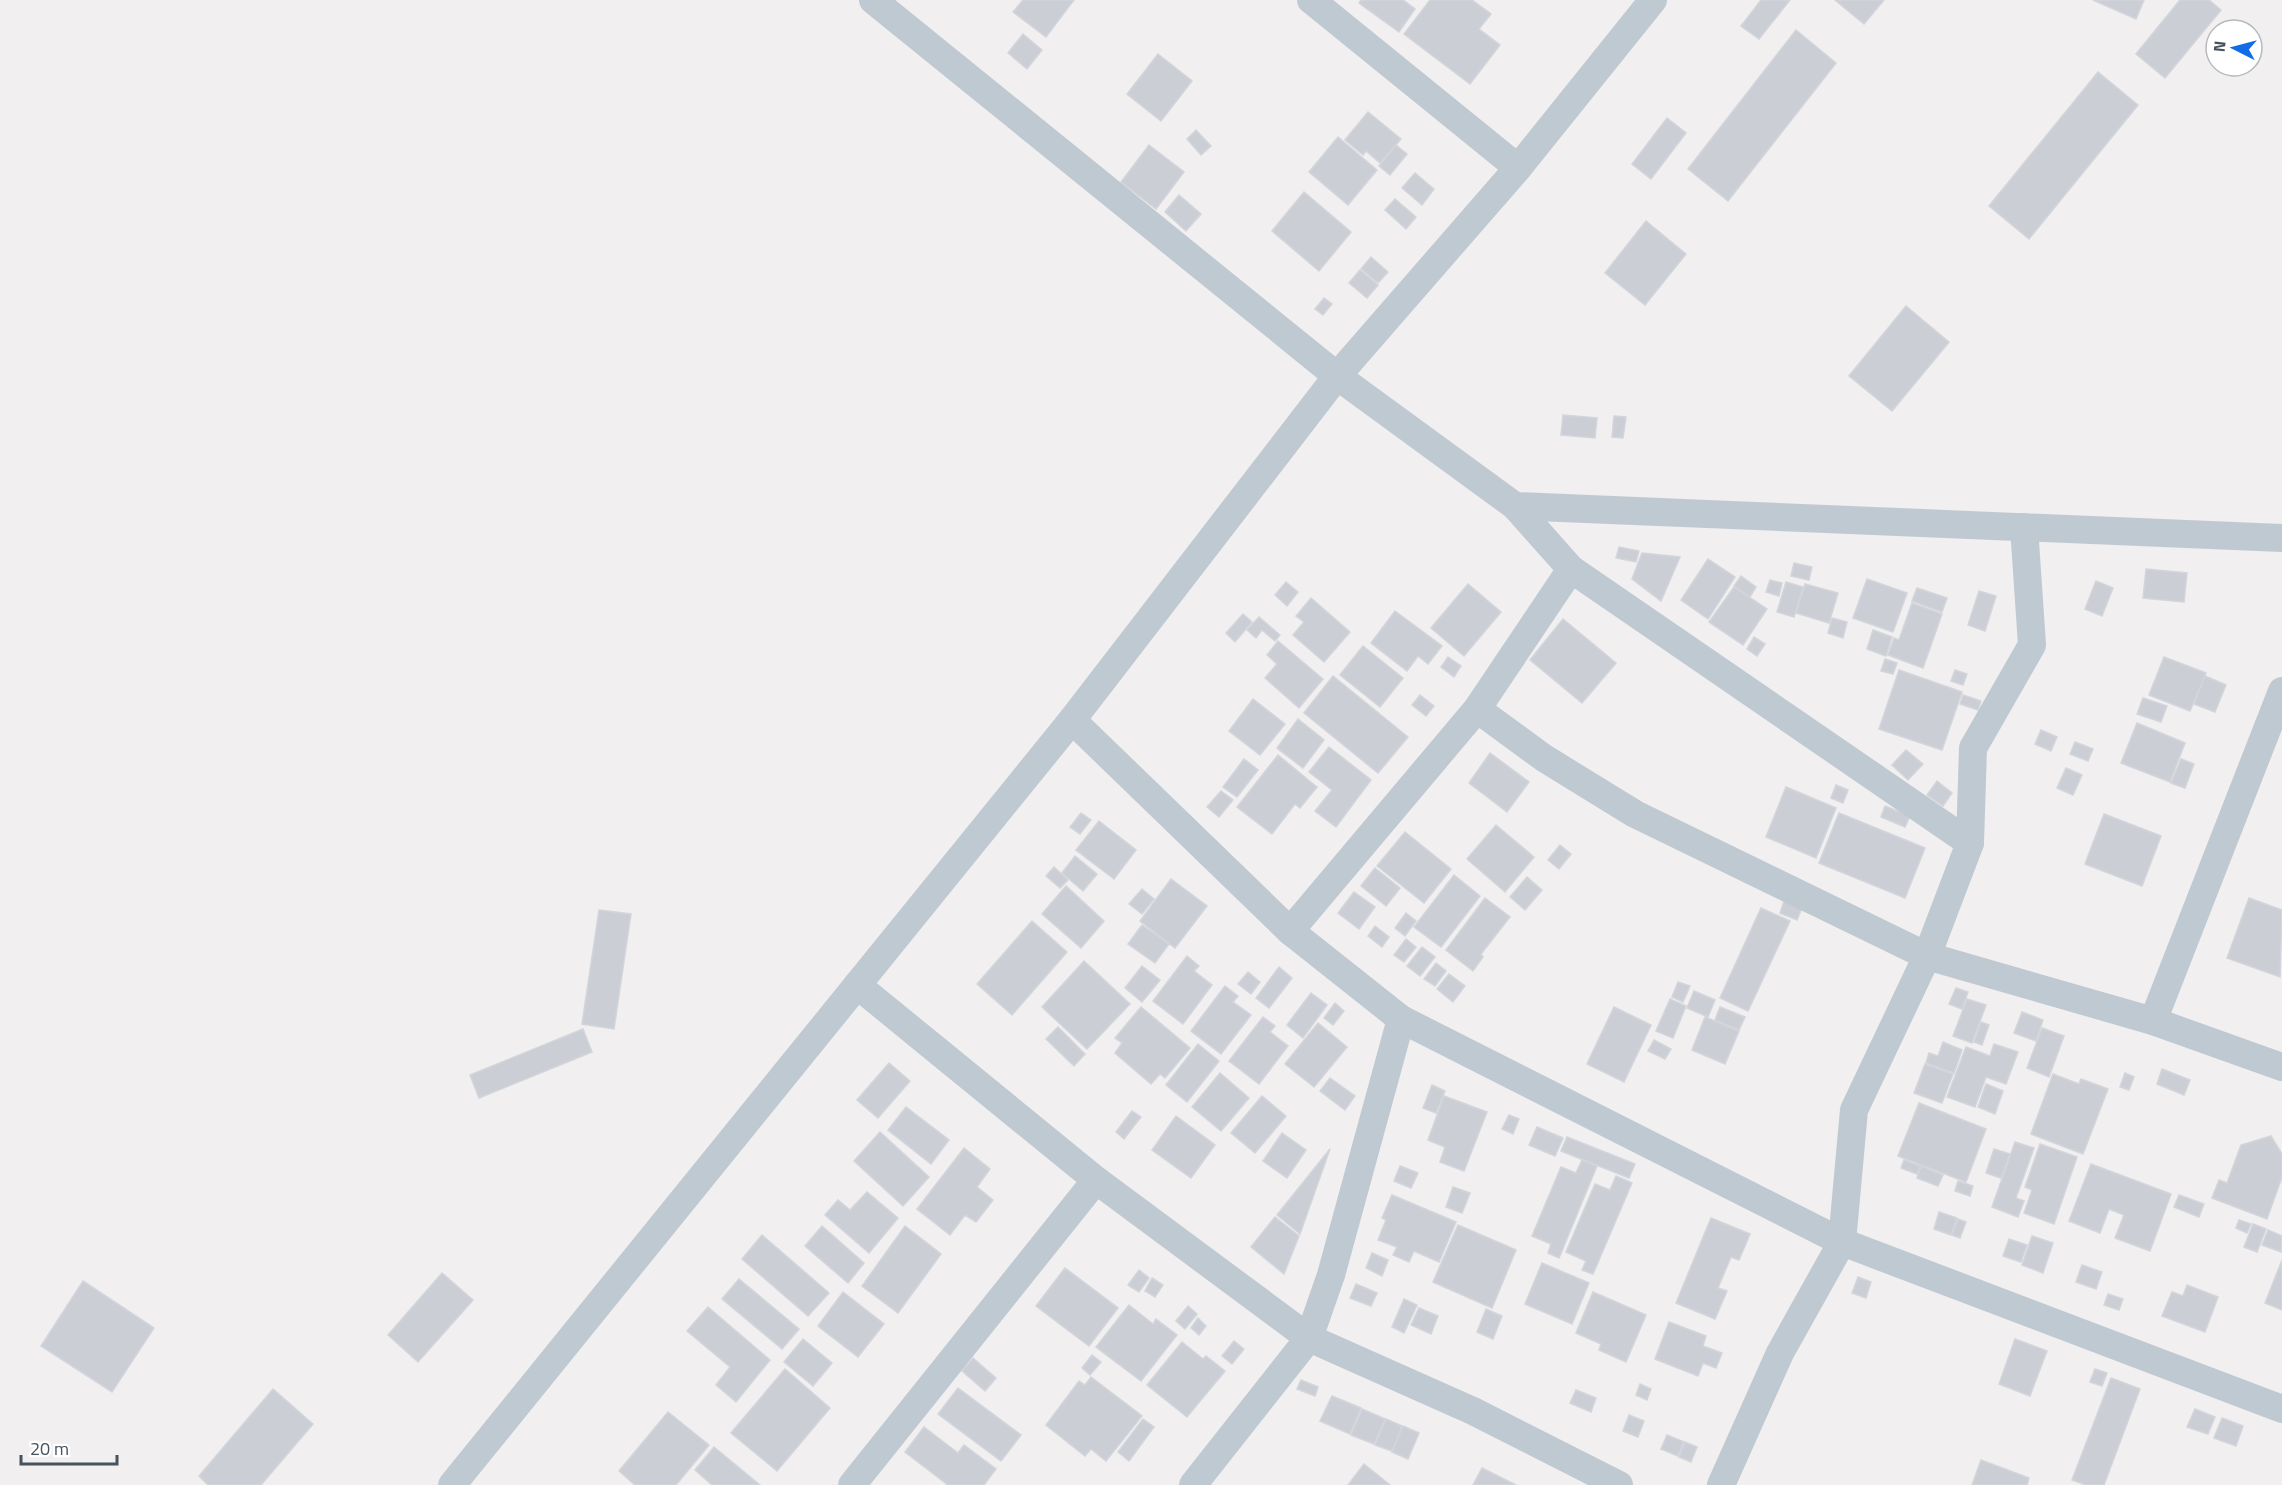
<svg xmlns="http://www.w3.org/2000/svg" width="2282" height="1485" font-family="'Titillium Web',sans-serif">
<rect width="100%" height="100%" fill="#f1efef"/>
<g fill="#cbced4" stroke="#d2d5db" stroke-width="1.5">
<polygon points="1023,0 1074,0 1046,37 1013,12"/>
<polygon points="1361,0 1403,0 1415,9 1399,32 1359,3"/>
<polygon points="1430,0 1472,0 1491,14 1479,29 1500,45 1470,84 1404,34"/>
<polygon points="1761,0 1790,0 1759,39 1741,26"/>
<polygon points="1835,0 1884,0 1864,24"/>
<polygon points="2093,0 2144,0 2136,19"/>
<polygon points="2180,0 2209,0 2221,10 2165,78 2136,54"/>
<polygon points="1796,30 1836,63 1728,201 1688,169"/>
<polygon points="1023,34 1042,50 1027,69 1008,53"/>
<polygon points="1158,54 1192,81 1161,121 1127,94"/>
<polygon points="2098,72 2138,105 2029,239 1989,206"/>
<polygon points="1368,112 1401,139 1380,163 1366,151 1363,155 1345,140"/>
<polygon points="1667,118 1686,133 1651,179 1632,164"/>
<polygon points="1196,130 1211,146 1201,155 1187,139"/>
<polygon points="1338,137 1377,170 1348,205 1309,172"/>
<polygon points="1149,145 1184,172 1156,209 1121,182"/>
<polygon points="1396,145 1407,154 1390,175 1379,166"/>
<polygon points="1415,173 1434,189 1422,205 1402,188"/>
<polygon points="1304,192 1351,232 1319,271 1272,231"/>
<polygon points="1179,195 1201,214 1186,231 1165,212"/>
<polygon points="1395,199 1416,217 1406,229 1385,210"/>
<polygon points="1646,221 1686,254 1645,305 1605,273"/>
<polygon points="1371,257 1388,272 1378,283 1361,269"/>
<polygon points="1360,270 1378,285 1367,298 1349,283"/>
<polygon points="1324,298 1332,304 1323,315 1315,309"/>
<polygon points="1906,306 1949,342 1892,411 1849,376"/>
<polygon points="1563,415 1597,418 1595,438 1561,435"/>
<polygon points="1614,416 1626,417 1623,438 1612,437"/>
<polygon points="1619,547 1639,551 1636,562 1616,558"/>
<polygon points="1642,553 1680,557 1661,601 1632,579"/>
<polygon points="1708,559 1735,577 1708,619 1681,600"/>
<polygon points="1794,563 1812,567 1809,580 1791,576"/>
<polygon points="2146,569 2187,573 2184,602 2143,598"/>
<polygon points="1741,576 1756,587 1750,597 1734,586"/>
<polygon points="1867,579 1907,593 1893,632 1853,618"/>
<polygon points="1770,580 1782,583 1779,596 1766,592"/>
<polygon points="2096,581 2113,588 2102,616 2085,609"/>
<polygon points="1286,582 1298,592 1287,606 1275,595"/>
<polygon points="1786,582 1803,587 1794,617 1777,612"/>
<polygon points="1468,584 1501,612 1464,656 1431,628"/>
<polygon points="1805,584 1838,593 1829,623 1796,613"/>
<polygon points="1734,587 1767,609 1743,645 1709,622"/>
<polygon points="1917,588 1947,598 1942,612 1912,601"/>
<polygon points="1979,591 1996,596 1985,631 1968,625"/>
<polygon points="1311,598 1350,632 1324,662 1293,635 1304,622 1296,616"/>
<polygon points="1912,603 1942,614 1923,668 1888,655 1894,638 1899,640"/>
<polygon points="1395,611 1442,646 1428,664 1418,656 1407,671 1371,643"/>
<polygon points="1243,614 1252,622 1235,642 1226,633"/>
<polygon points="1259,617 1280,635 1275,641 1262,630 1256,638 1247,630"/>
<polygon points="1832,618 1847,622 1843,638 1828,633"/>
<polygon points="1563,619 1616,663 1582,703 1530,660"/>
<polygon points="1873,630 1892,637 1886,656 1867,649"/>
<polygon points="1754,637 1765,644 1757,656 1747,649"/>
<polygon points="1278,641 1323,679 1299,708 1265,678 1277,664 1267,655"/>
<polygon points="1363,646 1403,678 1380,707 1340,675"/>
<polygon points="1448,657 1461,666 1454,677 1441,667"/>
<polygon points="2164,657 2206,673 2190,711 2149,695"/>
<polygon points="1885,659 1897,663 1893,674 1881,671"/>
<polygon points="1899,670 1962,692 1942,750 1879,729"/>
<polygon points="1955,670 1967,674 1963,685 1951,681"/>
<polygon points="1333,676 1408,737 1378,773 1304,713"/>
<polygon points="2205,676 2226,685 2215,712 2194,704"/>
<polygon points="1420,695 1434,706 1426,716 1412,705"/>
<polygon points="1963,695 1981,701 1978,710 1960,704"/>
<polygon points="2143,698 2167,706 2161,722 2137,714"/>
<polygon points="1253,699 1285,724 1260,755 1229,731"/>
<polygon points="1298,719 1324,740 1303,768 1277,748"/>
<polygon points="2137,723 2185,743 2170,782 2121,763"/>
<polygon points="2041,730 2057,737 2051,751 2035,744"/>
<polygon points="2075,742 2093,749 2088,761 2070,754"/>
<polygon points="1329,747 1371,780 1336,827 1315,811 1332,790 1309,772"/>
<polygon points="1906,750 1923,764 1908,780 1892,765"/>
<polygon points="1490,753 1529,782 1507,812 1469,783"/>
<polygon points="1278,755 1317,787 1300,808 1295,804 1272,834 1237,807"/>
<polygon points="1244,759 1258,770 1237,797 1223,787"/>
<polygon points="2181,759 2194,764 2185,788 2171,783"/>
<polygon points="2066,768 2082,775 2073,795 2057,788"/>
<polygon points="1937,781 1952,793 1943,806 1927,795"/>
<polygon points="1836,785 1848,790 1843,803 1831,798"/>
<polygon points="1786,787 1836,808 1816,858 1766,837"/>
<polygon points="1221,791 1233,800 1219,817 1207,807"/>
<polygon points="1885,806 1910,816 1905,827 1881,817"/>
<polygon points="1081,813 1091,820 1080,834 1070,827"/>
<polygon points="1839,813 1925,848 1905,898 1819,863"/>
<polygon points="2104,814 2161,836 2142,886 2085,864"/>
<polygon points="1099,821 1136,850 1114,879 1076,850"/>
<polygon points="1496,825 1534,857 1505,892 1467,859"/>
<polygon points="1405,832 1451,869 1424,903 1377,866"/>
<polygon points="1560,845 1571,854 1559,869 1548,860"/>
<polygon points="1075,856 1097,874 1083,891 1062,873"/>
<polygon points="1054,867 1068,880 1060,888 1046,876"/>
<polygon points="1375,868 1400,888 1386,906 1361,886"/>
<polygon points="1454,875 1480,896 1441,947 1414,927"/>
<polygon points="1527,877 1542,890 1525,910 1510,897"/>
<polygon points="1171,879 1207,906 1175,948 1140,921"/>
<polygon points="1066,886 1104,921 1081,948 1042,914"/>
<polygon points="1142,889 1154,899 1142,914 1129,904"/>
<polygon points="1354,892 1375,907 1359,929 1338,913"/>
<polygon points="1485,898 1510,917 1481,954 1483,957 1473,971 1446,950"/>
<polygon points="2249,898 2282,910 2280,977 2227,958"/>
<polygon points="1784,901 1802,908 1797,920 1780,913"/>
<polygon points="1761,908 1790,921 1748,1011 1720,998"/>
<polygon points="599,910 631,914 614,1029 582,1024"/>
<polygon points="1406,913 1416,921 1405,936 1395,928"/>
<polygon points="1032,921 1067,952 1012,1015 977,984"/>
<polygon points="1142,925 1169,944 1155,963 1128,944"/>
<polygon points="1375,926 1389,937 1382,947 1368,936"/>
<polygon points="1406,939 1416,947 1404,962 1394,955"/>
<polygon points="1422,947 1435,957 1420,976 1407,966"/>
<polygon points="1187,956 1199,966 1194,971 1212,985 1183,1024 1153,1001"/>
<polygon points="1084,961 1130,1004 1087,1049 1042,1007"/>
<polygon points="1436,963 1446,971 1435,986 1424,979"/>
<polygon points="1142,966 1160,980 1142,1002 1125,988"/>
<polygon points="1279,967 1292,978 1269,1008 1256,998"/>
<polygon points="1248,972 1260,982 1251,994 1238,984"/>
<polygon points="1449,974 1465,986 1453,1002 1437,989"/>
<polygon points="1678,982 1690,986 1683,1002 1672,997"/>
<polygon points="1225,986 1238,996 1233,1002 1251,1015 1221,1054 1191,1031"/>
<polygon points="1956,988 1968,992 1962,1009 1949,1004"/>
<polygon points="1694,991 1715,1000 1708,1017 1687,1008"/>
<polygon points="1311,993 1327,1005 1303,1038 1287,1025"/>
<polygon points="1670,999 1686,1006 1673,1038 1656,1031"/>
<polygon points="1967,999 1986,1005 1972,1043 1953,1036"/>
<polygon points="1335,1003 1344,1011 1333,1025 1324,1018"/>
<polygon points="1141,1007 1190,1048 1165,1078 1160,1074 1151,1084 1115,1053 1122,1043 1115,1038"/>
<polygon points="1614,1007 1651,1025 1624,1082 1587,1064"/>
<polygon points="1720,1007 1745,1017 1739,1030 1715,1020"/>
<polygon points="2022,1012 2043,1020 2036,1041 2014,1033"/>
<polygon points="1263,1017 1275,1026 1270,1032 1288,1046 1259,1084 1229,1061"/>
<polygon points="1705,1017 1739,1031 1725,1064 1692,1050"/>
<polygon points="1981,1022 1989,1025 1982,1045 1974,1042"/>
<polygon points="1318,1023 1347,1047 1314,1087 1285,1064"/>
<polygon points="1058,1027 1085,1054 1074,1066 1046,1039"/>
<polygon points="2042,1028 2064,1036 2049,1077 2027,1068"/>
<polygon points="583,1029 592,1052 479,1098 470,1075"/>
<polygon points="1654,1040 1671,1049 1665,1059 1648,1051"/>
<polygon points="1943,1042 1962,1050 1954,1073 1926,1063 1929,1053 1938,1056"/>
<polygon points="1198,1044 1219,1061 1187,1102 1166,1085"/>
<polygon points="1994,1044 2018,1052 2006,1084 1986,1077 1975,1107 1947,1097 1966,1047 1990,1056"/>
<polygon points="889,1063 910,1081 878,1118 857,1100"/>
<polygon points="1925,1064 1953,1074 1942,1103 1914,1093"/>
<polygon points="2162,1069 2190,1080 2184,1095 2157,1084"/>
<polygon points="1220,1073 1249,1098 1221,1131 1192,1107"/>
<polygon points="2125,1073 2134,1077 2129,1090 2120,1087"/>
<polygon points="2053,1074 2079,1084 2081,1079 2108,1089 2083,1154 2031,1134"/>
<polygon points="1330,1078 1355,1096 1345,1110 1320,1091"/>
<polygon points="1986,1084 2003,1091 1995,1114 1978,1107"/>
<polygon points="1432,1085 1445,1091 1436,1113 1423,1108"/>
<polygon points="1262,1096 1286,1116 1255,1153 1231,1133"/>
<polygon points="1444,1096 1487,1112 1464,1171 1440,1162 1445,1147 1428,1140"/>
<polygon points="1919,1103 1986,1129 1966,1182 1898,1156"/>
<polygon points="906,1107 949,1140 931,1164 888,1130"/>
<polygon points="1132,1111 1141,1117 1124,1139 1116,1132"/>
<polygon points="1509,1115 1519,1119 1513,1134 1502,1129"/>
<polygon points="1176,1116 1215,1145 1191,1178 1152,1150"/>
<polygon points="1537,1127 1563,1138 1555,1156 1529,1145"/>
<polygon points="880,1132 929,1177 903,1206 854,1161"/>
<polygon points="1282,1133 1306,1150 1287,1178 1263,1161"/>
<polygon points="2271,1136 2282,1154 2282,1177 2267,1219 2212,1198 2219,1180 2227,1183 2241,1145"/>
<polygon points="1567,1137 1635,1164 1629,1178 1561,1151"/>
<polygon points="2015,1142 2034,1148 2016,1198 2024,1201 2018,1217 1992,1207"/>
<polygon points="2040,1144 2077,1157 2054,1224 2024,1213 2032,1190 2025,1187"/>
<polygon points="964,1148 990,1169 977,1187 993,1200 976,1222 965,1215 950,1235 917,1209"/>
<polygon points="1330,1149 1300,1234 1277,1215"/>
<polygon points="1994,1149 2010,1154 2001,1178 1986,1173"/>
<polygon points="1582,1160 1597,1166 1559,1258 1548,1253 1551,1244 1532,1236 1561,1167 1576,1173"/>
<polygon points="1904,1160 1920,1166 1917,1174 1901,1168"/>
<polygon points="2091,1164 2171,1194 2150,1251 2115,1238 2124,1215 2109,1209 2100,1233 2069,1221"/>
<polygon points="1400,1166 1418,1173 1411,1188 1394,1181"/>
<polygon points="1921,1166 1943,1175 1938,1186 1917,1178"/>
<polygon points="1616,1176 1632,1183 1593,1274 1582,1270 1586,1261 1566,1252 1595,1184 1610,1190"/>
<polygon points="1958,1181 1973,1186 1970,1196 1955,1191"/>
<polygon points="1453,1187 1470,1193 1462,1213 1446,1207"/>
<polygon points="867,1192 898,1218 869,1253 825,1215 838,1200 850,1210"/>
<polygon points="1392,1195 1456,1222 1439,1262 1414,1251 1409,1262 1393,1255 1397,1247 1378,1240 1386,1220 1382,1218"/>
<polygon points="2179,1195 2204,1204 2199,1217 2174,1207"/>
<polygon points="1939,1212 1957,1218 1951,1235 1934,1229"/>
<polygon points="1275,1217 1299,1236 1284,1274 1251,1247"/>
<polygon points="1711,1218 1750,1234 1739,1260 1731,1257 1718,1288 1727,1291 1715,1319 1676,1303"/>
<polygon points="1958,1219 1966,1222 1960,1238 1952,1235"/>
<polygon points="2239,1220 2251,1224 2247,1233 2236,1228"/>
<polygon points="2253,1224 2266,1229 2257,1252 2244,1247"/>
<polygon points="1458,1225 1516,1250 1492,1308 1433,1282"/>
<polygon points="822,1226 864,1263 848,1283 805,1246"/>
<polygon points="905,1226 941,1254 898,1313 862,1286"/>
<polygon points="2268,1230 2282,1236 2281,1252 2262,1245"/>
<polygon points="762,1235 829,1293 808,1316 742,1259"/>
<polygon points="2032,1236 2053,1243 2043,1273 2022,1265"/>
<polygon points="2009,1239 2027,1245 2021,1262 2003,1256"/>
<polygon points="1372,1253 1388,1260 1382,1276 1366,1268"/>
<polygon points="2282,1260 2282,1310 2265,1303"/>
<polygon points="1542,1263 1589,1283 1572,1324 1525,1304"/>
<polygon points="2082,1265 2102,1272 2096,1289 2076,1282"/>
<polygon points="1065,1268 1118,1308 1089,1346 1036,1306"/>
<polygon points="1139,1270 1149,1278 1139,1292 1128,1285"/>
<polygon points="442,1273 473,1300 418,1362 388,1335"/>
<polygon points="1858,1277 1871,1282 1866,1298 1852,1293"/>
<polygon points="1152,1278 1163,1285 1155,1297 1145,1291"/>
<polygon points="739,1279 799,1329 782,1349 722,1299"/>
<polygon points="83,1281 154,1328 112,1392 41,1346"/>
<polygon points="1356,1284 1377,1293 1371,1306 1350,1298"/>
<polygon points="2187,1285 2218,1297 2205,1332 2162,1316 2172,1292 2183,1296"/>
<polygon points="843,1292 884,1324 858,1357 818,1326"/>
<polygon points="1593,1292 1646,1315 1626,1362 1599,1350 1601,1344 1576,1333"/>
<polygon points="2108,1294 2123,1299 2119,1310 2104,1305"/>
<polygon points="1404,1299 1417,1305 1404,1333 1392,1327"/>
<polygon points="1129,1305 1153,1324 1156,1319 1177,1335 1141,1381 1096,1347"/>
<polygon points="1188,1306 1197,1314 1185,1329 1176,1321"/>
<polygon points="708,1307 770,1360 736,1402 716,1385 730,1367 687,1331"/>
<polygon points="1419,1308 1438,1316 1431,1334 1411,1325"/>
<polygon points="1486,1309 1502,1316 1493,1339 1477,1332"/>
<polygon points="1198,1318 1206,1326 1199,1335 1191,1328"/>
<polygon points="1669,1322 1706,1336 1703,1346 1722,1353 1716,1368 1703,1363 1698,1376 1655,1359"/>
<polygon points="803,1339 832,1363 813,1386 784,1362"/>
<polygon points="2015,1339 2047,1351 2030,1396 1999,1384"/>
<polygon points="1234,1341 1244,1349 1232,1364 1222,1356"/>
<polygon points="1182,1342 1203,1359 1206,1356 1225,1371 1187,1417 1147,1385"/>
<polygon points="1092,1355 1101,1362 1090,1375 1082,1368"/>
<polygon points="973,1358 996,1378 985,1391 962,1371"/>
<polygon points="785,1369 830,1408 777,1471 731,1433"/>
<polygon points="2095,1369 2107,1373 2102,1386 2090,1382"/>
<polygon points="1091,1377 1142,1416 1106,1461 1091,1449 1085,1456 1046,1425 1079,1381 1085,1385"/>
<polygon points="2111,1378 2140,1389 2104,1485 2086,1485 2072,1480"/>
<polygon points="1301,1380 1318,1387 1315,1396 1297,1389"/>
<polygon points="1640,1384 1651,1389 1647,1400 1636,1395"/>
<polygon points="958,1388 1021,1435 1001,1461 938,1414"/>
<polygon points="273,1389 313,1424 261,1485 208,1485 199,1476"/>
<polygon points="1576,1390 1596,1398 1591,1412 1570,1403"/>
<polygon points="1332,1396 1361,1408 1350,1434 1320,1421"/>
<polygon points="1362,1409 1385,1419 1374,1444 1351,1435"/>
<polygon points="2195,1409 2215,1417 2208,1434 2187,1427"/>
<polygon points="668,1412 709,1445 676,1485 635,1485 619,1471"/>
<polygon points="1629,1415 1644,1421 1638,1437 1623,1431"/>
<polygon points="2222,1418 2243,1426 2236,1446 2214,1438"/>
<polygon points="1143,1419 1154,1427 1129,1461 1118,1452"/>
<polygon points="1386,1419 1402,1426 1392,1451 1375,1445"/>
<polygon points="1403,1426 1419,1433 1408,1459 1392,1452"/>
<polygon points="924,1427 958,1453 964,1445 996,1469 984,1485 948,1485 905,1452"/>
<polygon points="1667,1435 1684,1442 1678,1456 1661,1449"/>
<polygon points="1685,1442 1697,1447 1691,1462 1679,1457"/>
<polygon points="714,1447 760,1485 712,1485 695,1470"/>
<polygon points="1981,1460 2029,1478 2027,1485 1972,1485"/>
<polygon points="1364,1464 1390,1485 1348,1485"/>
<polygon points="1482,1468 1516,1485 1473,1485"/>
</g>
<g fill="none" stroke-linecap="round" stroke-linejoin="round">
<g stroke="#bfc9d1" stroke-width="28">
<polyline points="873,0 1337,376 1515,506 1571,569 1970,843"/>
<polyline points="1311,0 1518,168"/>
<polyline points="1515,506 2282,538"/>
<polyline points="1477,709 1544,758 1635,814 1927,956 2153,1021 2282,1067"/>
<polyline points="1072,720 1290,931 1401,1019 1331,1275 1309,1338 1193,1485"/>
<polyline points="1290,931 1477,709 1571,569"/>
<polyline points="857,985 1096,1180"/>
<polyline points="1401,1019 1842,1242 2282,1409"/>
<polyline points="2153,1021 2282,691"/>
<polyline points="452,1485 1072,720 1337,376 1518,168 1653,0"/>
<polyline points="852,1485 1096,1180 1309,1338 1473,1411 1619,1485"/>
<polyline points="1721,1485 1780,1353 1842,1242 1854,1110 1927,956 1970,843 1973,748 2032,645 2024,527"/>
</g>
</g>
<g transform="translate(2234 48) rotate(276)"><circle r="28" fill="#ffffff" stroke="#b5babe" stroke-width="1.5"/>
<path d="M0-4.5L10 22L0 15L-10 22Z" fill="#126ce8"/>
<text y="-9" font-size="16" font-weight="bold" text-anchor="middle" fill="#46525d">N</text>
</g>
<path d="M21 1455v9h96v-9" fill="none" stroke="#46525d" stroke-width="3"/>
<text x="30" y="1455" font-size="18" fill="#46525d" stroke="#ffffff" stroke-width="4.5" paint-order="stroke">20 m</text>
</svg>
